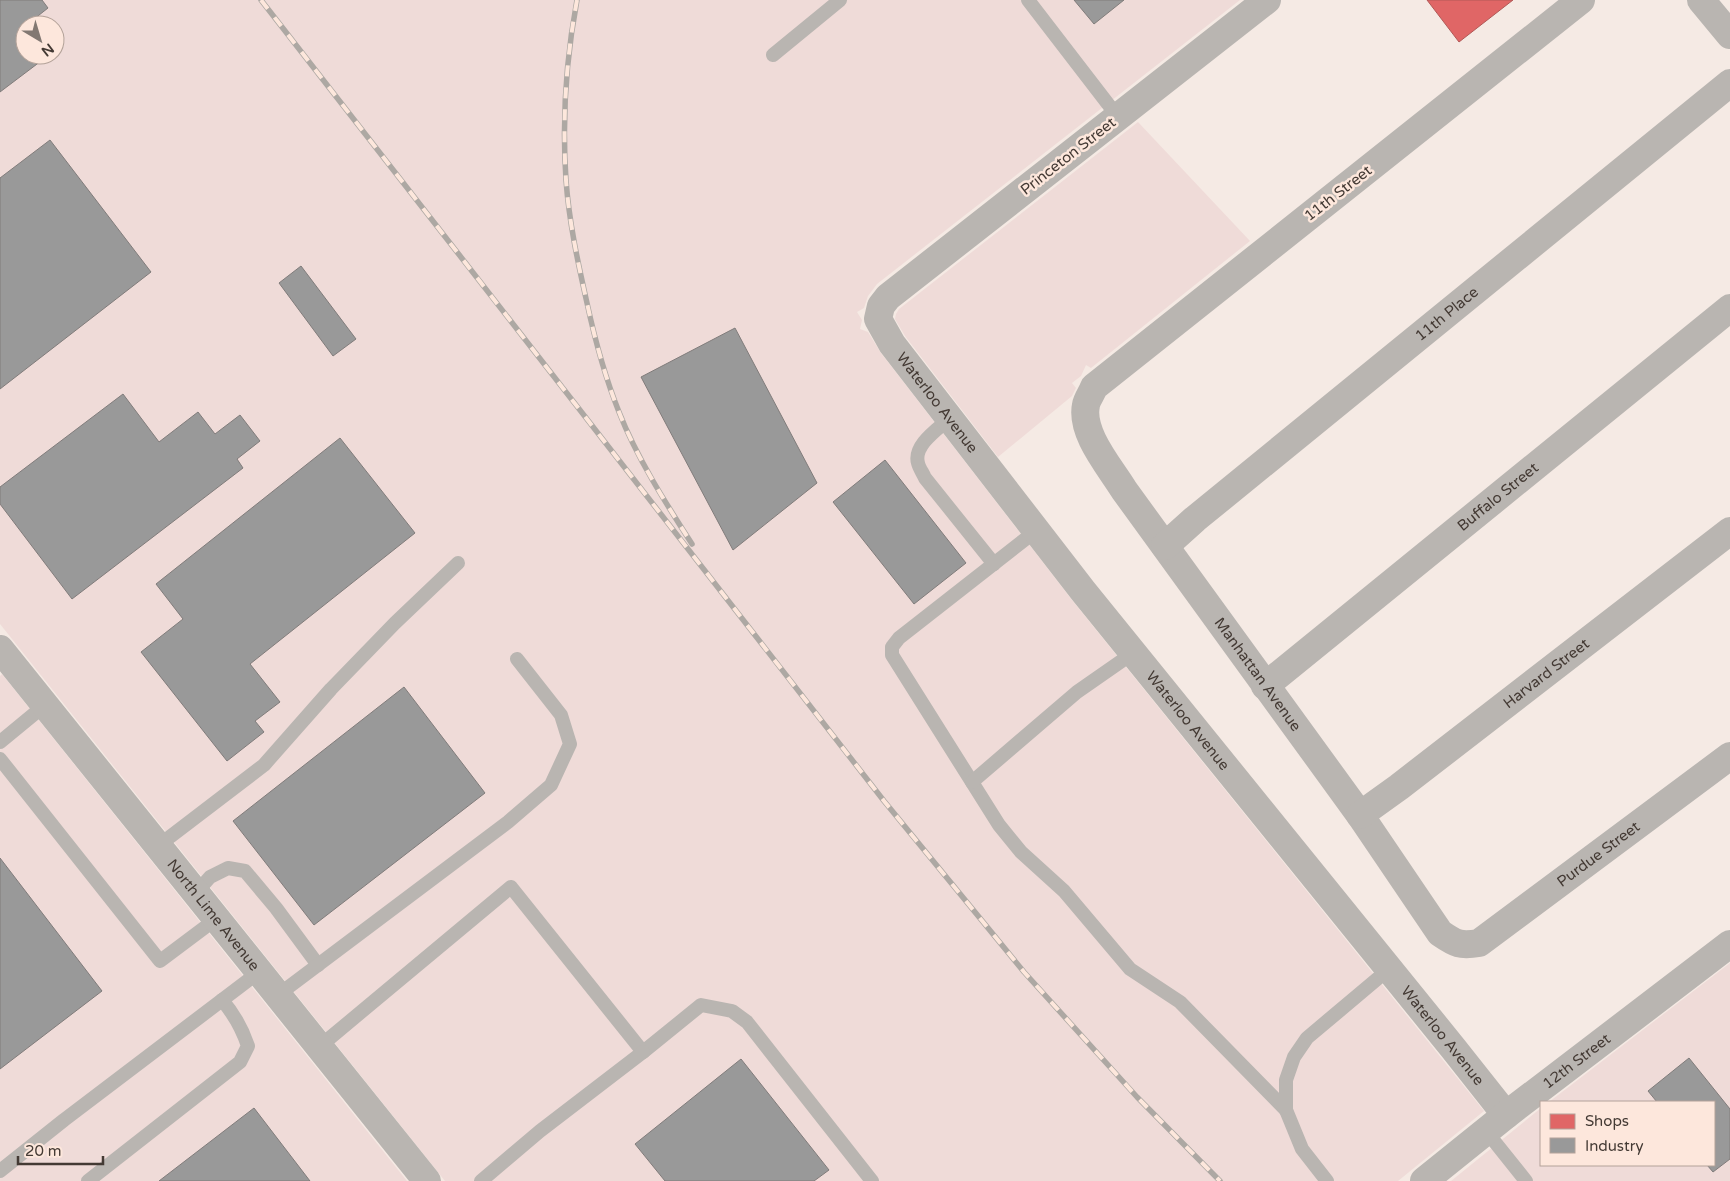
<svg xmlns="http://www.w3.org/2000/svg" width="1730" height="1181" font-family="'Varela Round',sans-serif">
<rect width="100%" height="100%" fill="#f5eae4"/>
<g fill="#efdbd8" fill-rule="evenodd">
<path d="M0,0h1240l-363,284 -9,12 -4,12 -7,4 5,8 -2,9 8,3 13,21 191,247 412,511 -86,70h-953l-445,-557zM25,25h30v30h-30z"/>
<polygon points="1138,122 1250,241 1091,368 1086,365 1081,376 1072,383 1076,388 1072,396 998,457 905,336 895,319 896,314 899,309"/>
<polygon points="2,674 407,1181 0,1181 0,676"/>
<polygon points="1730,963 1730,1181 1451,1181 1541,1108 1541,1165 1714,1165 1714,1102 1549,1102"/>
</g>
<polygon fill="#e06666" stroke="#b15957" points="1427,0 1513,0 1459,42"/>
<g fill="#999" stroke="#807c7b">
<polygon points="0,0 42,0 48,8 29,23 31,25 25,25 25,55 49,55 0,92"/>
<polygon points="1074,0 1124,0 1094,24"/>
<polygon points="50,140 151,272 0,389 0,178"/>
<polygon points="301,266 356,339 333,356 279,283"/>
<polygon points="735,328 817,483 733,550 641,377"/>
<polygon points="123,394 159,442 198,412 215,434 240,415 260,441 237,459 243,468 72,599 0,504 0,487"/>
<polygon points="340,438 415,533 250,664 280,702 255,721 264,732 227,761 141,652 183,619 156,584"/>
<polygon points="885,460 966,563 914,604 833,502"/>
<polygon points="404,687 485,793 314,925 233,821"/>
<polygon points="0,858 102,991 0,1069"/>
<polygon points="1689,1058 1730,1109 1730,1159 1713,1172 1707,1165 1714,1165 1714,1102 1657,1102 1648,1091"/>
<polygon points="741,1059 829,1170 814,1181 665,1181 635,1144"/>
<polygon points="254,1108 310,1181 159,1181"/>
</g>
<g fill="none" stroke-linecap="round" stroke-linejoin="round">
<g stroke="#b9b5b1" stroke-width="14">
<polyline points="1028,0 1118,117"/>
<polyline points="773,55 840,0"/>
<path d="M950,418c-12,11 -37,27 -32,45 1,5 5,10 7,15l69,86"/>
<polyline points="1037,530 899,638 892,647 892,655 999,825 1021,852 1064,891 1130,969 1180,1002 1286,1110"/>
<polyline points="0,742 45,705"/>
<polyline points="0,759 160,961 216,919"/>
<polyline points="972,782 1077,692 1133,653"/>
<polyline points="158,846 264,765 331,689 395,623 458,563"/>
<polyline points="196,893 210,877 228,868 245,871 276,908 318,965"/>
<polyline points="278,995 508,822 551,785 570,744 561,715 517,659"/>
<polyline points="319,1047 511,887 643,1052 701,1005 732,1011 747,1022 872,1181"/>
<polyline points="1486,1131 1526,1181"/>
<polyline points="0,1171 64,1120 259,972"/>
<path d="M88,1181l152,-119 8,-16c-6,-18 -14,-32 -26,-46"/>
<polyline points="481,1181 540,1131 643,1052"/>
<polyline points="1327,1181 1302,1149 1286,1110 1286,1080 1294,1057 1307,1038 1389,969"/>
</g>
<g stroke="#b9b5b1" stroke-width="28">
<path id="s1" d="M1267,0l-379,297 -7,9 -3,13 14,25 191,247 370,457 53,67"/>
<path id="s2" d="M1581,0l-487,387c-2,6 -7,12 -8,18 -6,28 24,62 38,85l236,325 80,118c16,11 20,13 39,10l251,-187"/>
<path id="s3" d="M1165,546l30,-27 535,-436"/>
<path id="s4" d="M1265,686l465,-378"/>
<path id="s5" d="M1360,815l39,-28 331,-256"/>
</g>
<g stroke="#b9b5b1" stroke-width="28">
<polyline points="1701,0 1730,35"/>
<path id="s6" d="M0,649l427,532"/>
<path id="s7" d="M1424,1181l82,-66 224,-171"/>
</g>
<defs>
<g id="rail">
<polyline points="261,0 884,801 1024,972 1137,1097 1220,1181"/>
<path d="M577,0c-11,59 -15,121 -11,180 3,42 12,83 21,123 8,37 18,74 32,109 18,46 46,90 73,132"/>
</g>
</defs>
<use href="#rail" stroke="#ada8a3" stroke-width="5.5"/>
<use href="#rail" stroke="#fde7dc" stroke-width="4" stroke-dasharray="11" stroke-linecap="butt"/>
</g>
<g text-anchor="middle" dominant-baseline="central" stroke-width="5" stroke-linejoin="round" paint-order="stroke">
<g font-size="15" fill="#443a34" stroke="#fde7dc">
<text transform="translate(1068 156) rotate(-38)">Princeton Street</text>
<text transform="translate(1338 193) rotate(-38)">11th Street</text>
<text stroke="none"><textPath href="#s3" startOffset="365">11th Place</textPath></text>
<text stroke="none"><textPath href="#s1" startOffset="609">Waterloo Avenue</textPath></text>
<text stroke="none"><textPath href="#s4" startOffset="300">Buffalo Street</textPath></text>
<text stroke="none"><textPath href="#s5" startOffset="234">Harvard Street</textPath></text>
<text stroke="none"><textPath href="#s2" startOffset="965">Manhattan Avenue</textPath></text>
<text stroke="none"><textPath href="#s1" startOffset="1014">Waterloo Avenue</textPath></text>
<text stroke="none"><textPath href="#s2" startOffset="1472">Purdue Street</textPath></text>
<text stroke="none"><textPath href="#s6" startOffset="341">North Lime Avenue</textPath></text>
<text stroke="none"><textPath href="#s1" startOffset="1419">Waterloo Avenue</textPath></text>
<text stroke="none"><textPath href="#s7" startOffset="194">12th Street</textPath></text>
</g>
</g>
<rect x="1540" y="1101" width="175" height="65" fill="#fde7dc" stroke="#b3a299"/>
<rect x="1550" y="1114" width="25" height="15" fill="#e06666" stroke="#b3a299"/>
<text x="1585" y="1126" font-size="15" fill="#443a34">Shops</text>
<rect x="1550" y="1138" width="25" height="15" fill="#999999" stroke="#b3a299"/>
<text x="1585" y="1151" font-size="15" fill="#443a34">Industry</text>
<g transform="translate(40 40) rotate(142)"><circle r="24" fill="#fde7dc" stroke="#b3a299"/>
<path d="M0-4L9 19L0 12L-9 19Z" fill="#827872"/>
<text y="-8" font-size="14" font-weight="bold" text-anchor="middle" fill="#443a34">N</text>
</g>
<path d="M18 1156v8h85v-8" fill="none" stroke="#443a34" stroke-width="2.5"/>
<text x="25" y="1156" font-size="15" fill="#443a34" stroke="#fde7dc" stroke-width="4" paint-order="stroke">20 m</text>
</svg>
